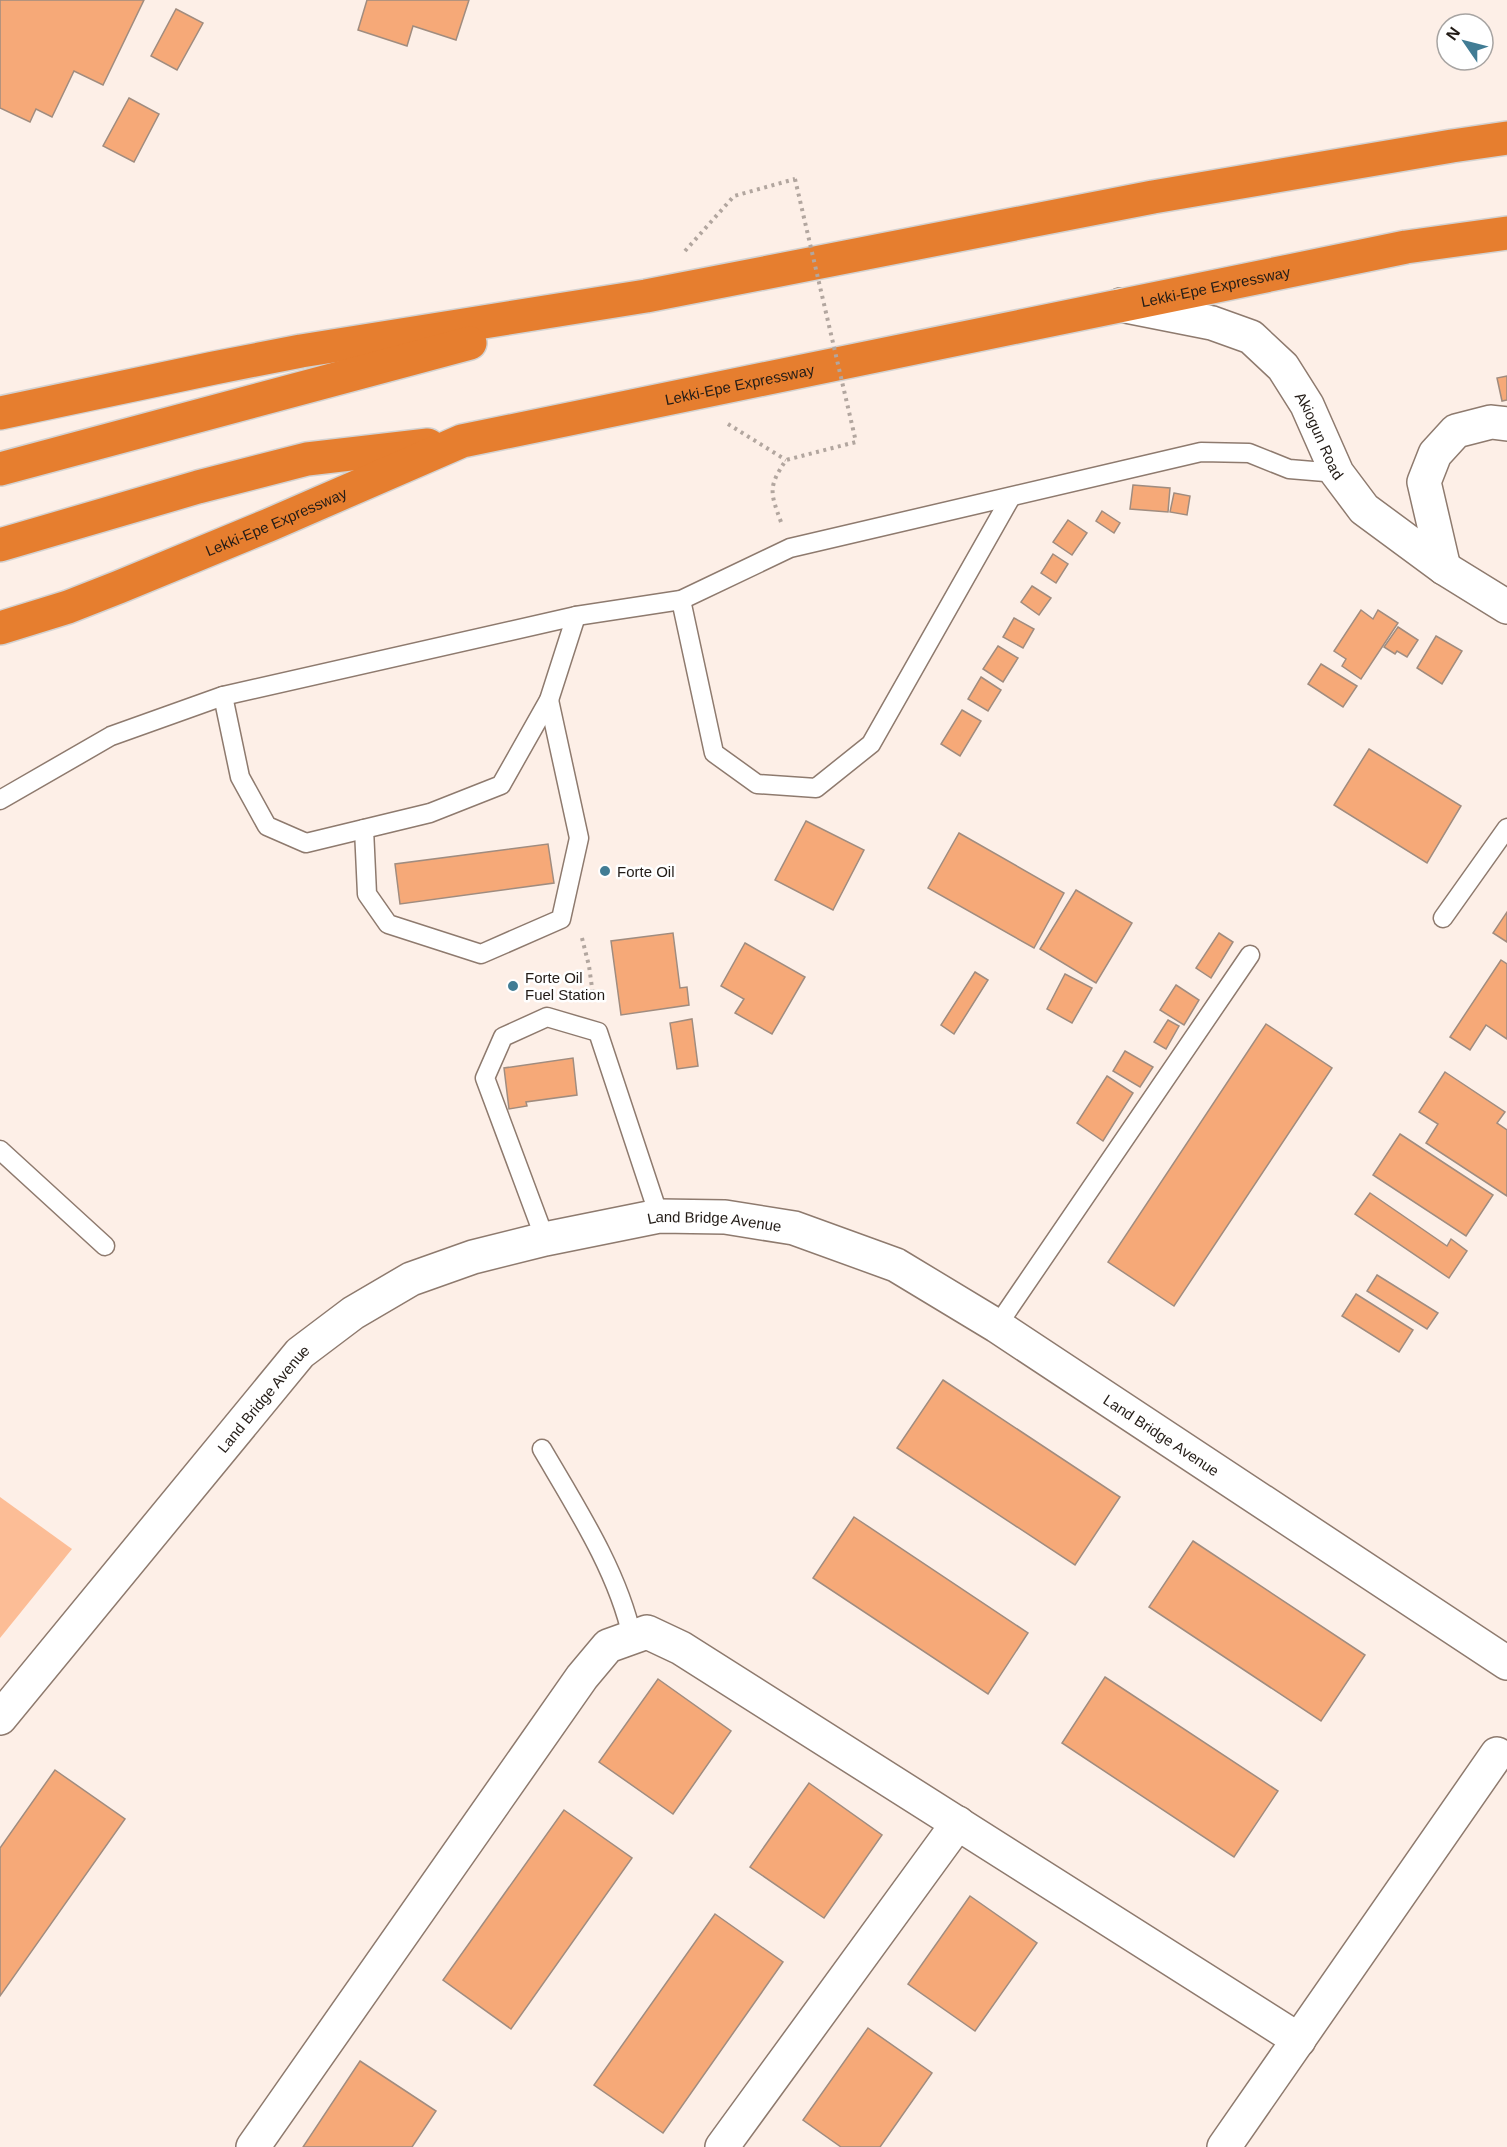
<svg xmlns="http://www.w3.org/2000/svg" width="1507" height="2147" font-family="Arial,sans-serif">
<rect width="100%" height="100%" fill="#fdefe7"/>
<polygon fill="#fcbd96" points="0,1497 72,1549 0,1638"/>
<g fill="#f6a978" stroke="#a08c7f" stroke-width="1.5">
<polygon points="0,0 144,0 103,85 74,71 52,117 36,109 30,122 0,108"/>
<polygon points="367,0 469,0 456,40 413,26 407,46 358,30"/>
<polygon points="176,9 203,23 177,70 151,56"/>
<polygon points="129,98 159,114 134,162 103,146"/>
<polygon points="1507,376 1507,400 1502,401 1497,378"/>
<polygon points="1133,485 1170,488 1168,512 1130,509"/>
<polygon points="1174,493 1190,496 1187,515 1170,512"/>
<polygon points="1102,511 1120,523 1114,533 1096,521"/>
<polygon points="1068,520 1087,533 1072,555 1053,542"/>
<polygon points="1053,554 1068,564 1056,583 1041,573"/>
<polygon points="1032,586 1051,598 1039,615 1021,602"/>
<polygon points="1361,610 1373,619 1378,610 1398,623 1361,679 1342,666 1346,659 1334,651"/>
<polygon points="1014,618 1034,629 1023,648 1003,637"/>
<polygon points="1398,627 1418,640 1407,657 1397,651 1395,654 1384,647"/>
<polygon points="1436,636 1462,651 1442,684 1417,668"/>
<polygon points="998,646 1018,658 1003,682 983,669"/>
<polygon points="1321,664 1357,686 1343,707 1308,684"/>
<polygon points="981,677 1001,690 988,711 968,699"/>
<polygon points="962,710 981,721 960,756 941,744"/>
<polygon points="1369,749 1461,806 1427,863 1334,805"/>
<polygon points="806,821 864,850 833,910 775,880"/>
<polygon points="959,833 1064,893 1034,948 928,888"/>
<polygon points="548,844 554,883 400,904 395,864"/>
<polygon points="1076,890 1132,923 1096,983 1040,949"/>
<polygon points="1507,912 1507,942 1493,933"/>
<polygon points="673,933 680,988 687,987 689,1005 621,1015 611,941"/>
<polygon points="1219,933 1233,942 1211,978 1196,968"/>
<polygon points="745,943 805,977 772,1034 735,1013 744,999 721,986"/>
<polygon points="1501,960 1507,964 1507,1039 1486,1025 1470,1050 1450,1037"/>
<polygon points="975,972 988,980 954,1034 941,1025"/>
<polygon points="1065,974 1092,988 1072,1023 1047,1009"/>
<polygon points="1176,985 1199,1000 1184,1025 1160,1010"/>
<polygon points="692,1019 698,1066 677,1069 670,1023"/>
<polygon points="1168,1020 1179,1026 1166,1049 1154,1042"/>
<polygon points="1266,1024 1332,1068 1174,1306 1108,1262"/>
<polygon points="1125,1051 1153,1067 1140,1087 1113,1071"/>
<polygon points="573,1058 577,1095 526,1102 527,1106 509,1109 504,1068"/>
<polygon points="1445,1072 1505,1112 1497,1123 1507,1130 1507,1196 1426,1143 1438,1124 1419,1112"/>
<polygon points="1107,1076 1133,1093 1103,1141 1077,1123"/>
<polygon points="1400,1134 1493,1195 1466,1236 1373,1175"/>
<polygon points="1370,1193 1447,1246 1451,1239 1467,1251 1449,1278 1355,1214"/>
<polygon points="1377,1275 1438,1313 1427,1329 1367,1291"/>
<polygon points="1356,1294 1413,1330 1399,1352 1342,1316"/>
<polygon points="943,1380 1120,1497 1075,1565 897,1448"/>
<polygon points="854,1517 1028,1633 988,1694 813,1578"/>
<polygon points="1193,1541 1365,1655 1321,1721 1149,1607"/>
<polygon points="1105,1677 1278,1791 1234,1857 1062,1743"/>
<polygon points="658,1679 731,1731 673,1814 599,1762"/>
<polygon points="55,1770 125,1819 0,1996 0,1848"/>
<polygon points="809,1783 882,1835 824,1918 750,1867"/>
<polygon points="564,1810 632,1858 511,2029 443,1980"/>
<polygon points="970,1896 1037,1943 975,2031 908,1984"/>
<polygon points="715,1914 783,1962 663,2133 594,2085"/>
<polygon points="868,2028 932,2073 880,2147 841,2147 803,2120"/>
<polygon points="360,2061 436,2111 412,2147 303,2147"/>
</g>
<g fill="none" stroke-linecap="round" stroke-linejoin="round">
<defs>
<g id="lane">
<polyline points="681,600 714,753 757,784 816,788 871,744 1011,497"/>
<polyline points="223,696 240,777 267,826 306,843 430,813 501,785 549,700 576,616"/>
<polyline points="0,800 111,736 223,696 576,616 681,600 790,548 1201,452 1249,453 1289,469 1337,473"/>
<polyline points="364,829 367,894 388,924 481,954 561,919 579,838 549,700"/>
<polyline points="1443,918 1507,828"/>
<polyline points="0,1150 105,1246"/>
<polyline points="545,1239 485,1078 503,1037 547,1017 598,1032 659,1216"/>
<polyline points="997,1326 1250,955"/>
<path d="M542,1449c34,58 76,123 90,188"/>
</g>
<g id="street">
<path id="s1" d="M0,1718l300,-365 53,-40 58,-34 62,-22 72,-18 114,-23 66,1 69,11 102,37 101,61 510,337"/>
<polyline points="253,2147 582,1677 608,1646 647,1632 681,1648 1299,2040"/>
<polyline points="722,2147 958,1823"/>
<polyline points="1224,2147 1497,1754"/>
</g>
<g id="secondary">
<path id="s2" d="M1121,305l91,18 39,14 32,30 24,38 30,68 27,36 80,59 63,39"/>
<polyline points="1444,568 1424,482 1435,454 1456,431 1491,422 1507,424"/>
</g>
<g id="highway">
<polyline points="0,413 214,368 301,351 646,296 1153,197 1452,146 1507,138"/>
<polyline points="0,469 470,343"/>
<polyline points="0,545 198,487 307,459 428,445"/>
<path id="s3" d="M0,628l68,-21 51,-20 150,-62 193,-84 944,-194 101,-14"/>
</g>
</defs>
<use href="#lane" stroke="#8e7a6e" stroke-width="21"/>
<use href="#street" stroke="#8e7a6e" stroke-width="36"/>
<use href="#secondary" stroke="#8e7a6e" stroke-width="36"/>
<use href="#highway" stroke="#d3d2d1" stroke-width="36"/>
<g stroke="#b2a69f" stroke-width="4" stroke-dasharray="3 4.5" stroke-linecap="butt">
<polyline points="685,251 734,196 795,179"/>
<polyline points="728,424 786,460"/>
<path d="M781,522c-11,-30 -13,-35 5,-62l70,-18"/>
<polyline points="582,938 589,966 594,1002"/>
</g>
<use href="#lane" stroke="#fff" stroke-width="18"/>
<use href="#street" stroke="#fff" stroke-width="33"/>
<use href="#secondary" stroke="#fff" stroke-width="33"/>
<use href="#highway" stroke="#e67e2f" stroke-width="33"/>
<polyline stroke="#b2a69f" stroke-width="4" stroke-dasharray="3 4.5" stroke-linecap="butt" points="795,179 856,442"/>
</g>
<g fill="#417c94" stroke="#fff" stroke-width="2">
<circle cx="605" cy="871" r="6"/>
<circle cx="513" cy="986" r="6"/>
</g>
<g text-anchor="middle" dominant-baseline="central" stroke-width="5" stroke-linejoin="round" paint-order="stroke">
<g font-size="15" fill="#231c17" stroke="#fff">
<text stroke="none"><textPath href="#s3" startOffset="1268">Lekki-Epe Expressway</textPath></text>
<text stroke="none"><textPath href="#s3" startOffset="782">Lekki-Epe Expressway</textPath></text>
<text stroke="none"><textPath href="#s2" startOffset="256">Akiogun Road</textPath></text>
<text stroke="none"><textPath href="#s3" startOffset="296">Lekki-Epe Expressway</textPath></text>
<text stroke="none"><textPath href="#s1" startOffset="918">Land Bridge Avenue</textPath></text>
<text stroke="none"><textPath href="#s1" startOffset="414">Land Bridge Avenue</textPath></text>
<text stroke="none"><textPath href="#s1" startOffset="1422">Land Bridge Avenue</textPath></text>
</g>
<g font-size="15" fill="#231c17" stroke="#fff" text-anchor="start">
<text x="617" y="871">Forte Oil</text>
<text x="525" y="977">Forte Oil<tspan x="525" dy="17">Fuel Station</tspan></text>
</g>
</g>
<g transform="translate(1465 42) rotate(305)"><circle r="28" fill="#ffffff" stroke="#a7a4a2" stroke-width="1.5"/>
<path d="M0-4.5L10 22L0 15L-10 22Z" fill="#417c94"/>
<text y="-9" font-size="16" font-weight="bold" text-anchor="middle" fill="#231c17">N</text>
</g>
</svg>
